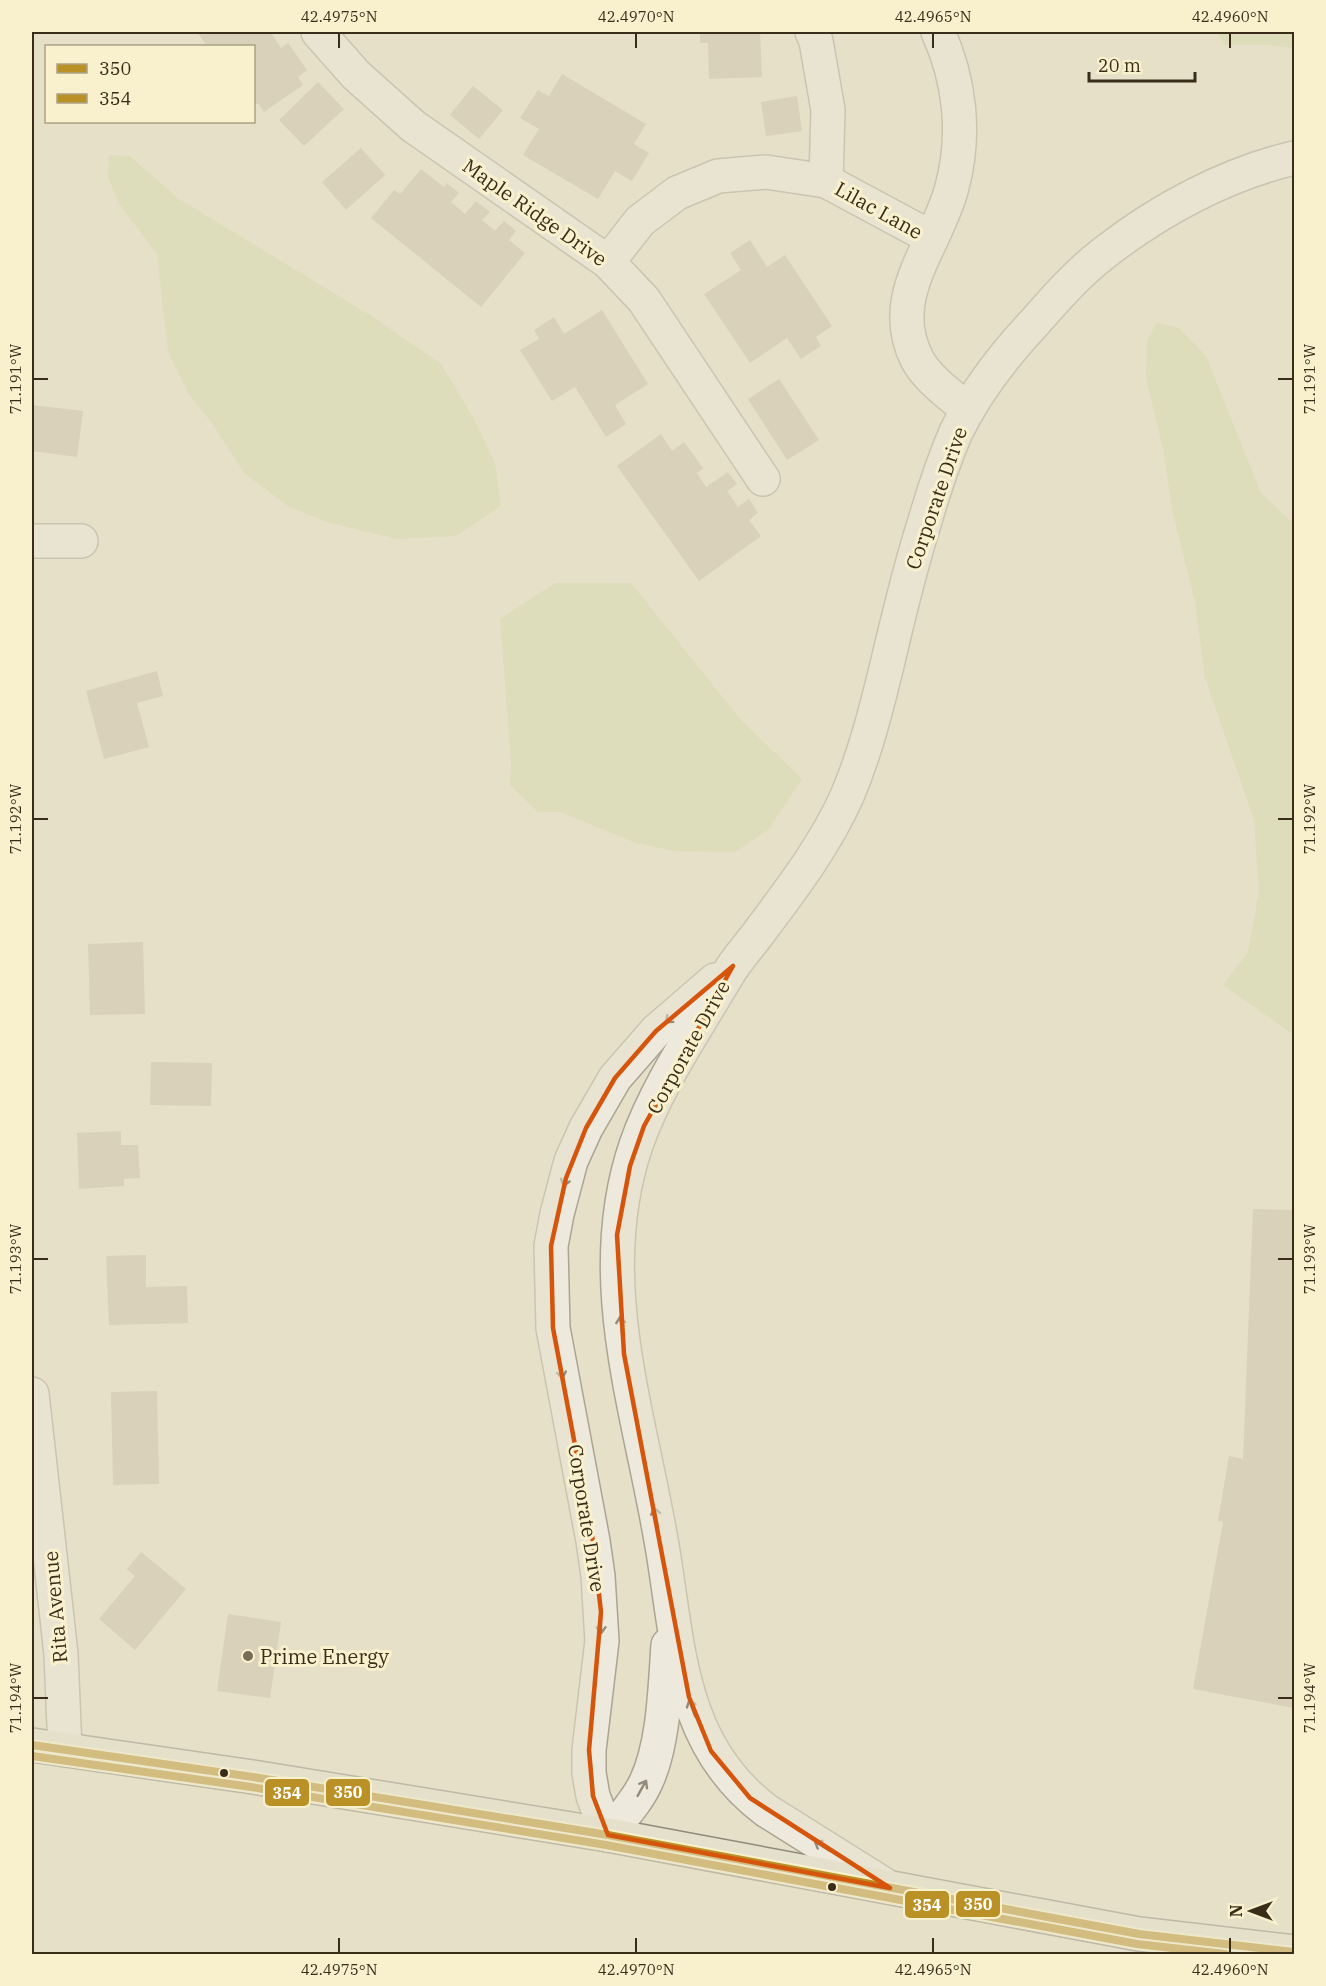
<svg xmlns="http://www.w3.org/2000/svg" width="1326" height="1986" font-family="'IBM Plex Serif',serif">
<rect width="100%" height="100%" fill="#e6e0c9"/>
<g fill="#d2d8aa">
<polygon points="1217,32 1294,32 1294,48 1268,45 1224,45"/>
<polygon points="109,155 130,156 179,199 370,315 441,364 474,419 495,463 501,506 456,536 397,539 326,522 288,506 244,473 212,423 190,396 168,352 157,254 119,204 108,177"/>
<polygon points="1157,323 1179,328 1206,356 1261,493 1294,524 1294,1035 1223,985 1248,952 1259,891 1254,820 1205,678 1195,602 1173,514 1163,449 1146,378 1147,339"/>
<polygon points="555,583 631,583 741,720 802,779 768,830 735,852 674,851 636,843 560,812 538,812 510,785 511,763 500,619"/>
</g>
<g fill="#cabea9">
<polygon points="197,32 274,32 271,33 281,48 288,43 307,70 298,77 303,85 264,112 258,103 254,106 254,46 207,46"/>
<polygon points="700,32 760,32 762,77 709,79 708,43 700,43"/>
<polygon points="562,74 646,124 634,144 649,153 632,181 615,171 598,199 523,155 539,129 520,118 538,90 549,96"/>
<polygon points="318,82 344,109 304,146 279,120"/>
<polygon points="473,86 503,110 479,139 450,115"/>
<polygon points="797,96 802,131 766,136 761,102"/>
<polygon points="361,148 385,175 346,210 322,182"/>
<polygon points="421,169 444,187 447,183 459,193 451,202 465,214 476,201 490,212 482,220 495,231 504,221 516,231 509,240 525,253 481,307 371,218 394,190 400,194"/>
<polygon points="750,240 767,267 785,255 832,326 816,337 821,346 801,359 787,338 750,363 704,294 741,270 730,253"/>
<polygon points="602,310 648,384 615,405 626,424 606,437 575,387 552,401 520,350 539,339 534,330 554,317 564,334"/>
<polygon points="779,379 819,440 787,460 748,399"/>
<polygon points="32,405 83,411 77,457 32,451"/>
<polygon points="661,434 672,451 684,442 703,468 697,473 706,487 728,472 737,484 727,491 738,507 749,499 758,513 749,520 761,536 699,581 617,466"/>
<polygon points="157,671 163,696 137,703 149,747 104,759 86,691"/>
<polygon points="143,942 145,1014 90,1015 88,944"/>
<polygon points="151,1062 212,1063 211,1106 150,1105"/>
<polygon points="121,1131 121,1145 138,1145 140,1178 124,1179 124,1186 79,1189 77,1133"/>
<polygon points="1253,1209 1294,1210 1294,1708 1193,1689 1223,1522 1218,1521 1229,1456 1243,1459"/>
<polygon points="146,1255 146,1287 187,1286 188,1323 109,1325 106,1256"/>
<polygon points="157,1391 159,1484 113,1485 111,1392"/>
<polygon points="141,1552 186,1589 135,1650 99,1619 135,1576 127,1569"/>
<polygon points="228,1614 281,1622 270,1698 217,1691"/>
</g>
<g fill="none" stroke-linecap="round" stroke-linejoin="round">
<defs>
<g id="minor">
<polyline points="318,32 356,75 413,126 608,262 644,300 763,479"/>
<polyline points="812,32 816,41 828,110 826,181"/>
<path d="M938,32c22,48 28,103 14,155 -15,59 -67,109 -35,172 11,21 34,36 51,51"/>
<polyline points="608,262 640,221 677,193 718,176 766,172 826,181 932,238"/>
<polyline points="32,541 81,541"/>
<polyline points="32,1394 61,1654 65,1750"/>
<polyline points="608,1835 593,1796 589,1773 589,1750 602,1641 598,1576 593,1541 553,1328 551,1246 557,1214 571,1161 586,1128 615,1078 656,1031 715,980"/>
<path d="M608,1835c13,-17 29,-33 38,-53 18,-38 19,-95 22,-137"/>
<path d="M888,1887l-121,-76c-85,-63 -88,-158 -103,-253 -21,-137 -75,-275 -28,-413 20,-58 61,-118 92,-171 10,-17 24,-31 35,-47 31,-41 63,-84 84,-131 18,-42 29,-86 40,-131 11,-47 22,-94 37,-141 9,-31 19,-62 32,-92 20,-41 48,-77 79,-110 21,-24 43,-49 69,-69 55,-43 122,-79 190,-95"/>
</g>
<polyline id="major" points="32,1745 253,1777 608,1835 1139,1934 1294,1952"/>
</defs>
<use href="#minor" stroke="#aba493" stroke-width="36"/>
<use href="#major" stroke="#90897a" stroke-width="36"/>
<use href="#minor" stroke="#ede9dc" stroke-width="33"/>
<use href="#major" stroke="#e5e0cc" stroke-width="33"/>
<defs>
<polyline id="bus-1" points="32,1745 253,1777 608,1835 1139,1934 1294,1952"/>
<polyline id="bus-2" points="32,1756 251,1787 606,1845 1137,1944 1225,1954"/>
</defs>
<use href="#bus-1" stroke="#f9f1cd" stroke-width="12"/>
<use href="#bus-2" stroke="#f9f1cd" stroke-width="12"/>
<use href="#bus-1" stroke="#ba9126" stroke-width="8"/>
<use href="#bus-2" stroke="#ba9126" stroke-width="8"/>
</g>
<defs><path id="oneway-shaft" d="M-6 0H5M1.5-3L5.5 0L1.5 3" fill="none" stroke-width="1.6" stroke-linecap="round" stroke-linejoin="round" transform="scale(1.5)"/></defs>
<g stroke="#938b7b">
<use href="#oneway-shaft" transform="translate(672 1017) rotate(139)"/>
<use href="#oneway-shaft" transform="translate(566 1178) rotate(107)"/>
<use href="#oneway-shaft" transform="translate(621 1325) rotate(-96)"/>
<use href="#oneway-shaft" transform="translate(561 1370) rotate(80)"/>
<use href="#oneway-shaft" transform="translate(656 1516) rotate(-102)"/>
<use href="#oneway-shaft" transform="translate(601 1625) rotate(89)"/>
<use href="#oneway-shaft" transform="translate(692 1708) rotate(-110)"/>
<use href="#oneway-shaft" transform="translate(642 1788) rotate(-61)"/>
<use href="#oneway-shaft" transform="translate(822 1846) rotate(-148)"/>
</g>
<path d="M0 0H1326V1986H0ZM733,966l-89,160 -14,40 -13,69 7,119 65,343 22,54 39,47 140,90 -282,-53 -15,-39 -4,-46 12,-138 -8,-71 -40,-213 -2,-82 15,-68 20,-50 29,-50 41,-47z" fill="#e6e0c9" fill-opacity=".55" fill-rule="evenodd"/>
<path fill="none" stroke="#d6550d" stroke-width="4.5" stroke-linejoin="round" d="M733,966l-89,160 -14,40 -13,69 7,119 65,343 22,54 39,47 140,90 -282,-53 -15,-39 -4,-46 12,-138 -8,-71 -40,-213 -2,-82 15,-68 20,-50 29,-50 41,-47z"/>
<path fill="none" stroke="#392d1a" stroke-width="2" d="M339,33v15M636,33v15M933,33v15M1230,33v15M33,379h15M1278,379h15M33,819h15M1278,819h15M33,1259h15M1278,1259h15M33,1698h15M1278,1698h15M339,1938v15M636,1938v15M933,1938v15M1230,1938v15"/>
<circle fill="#766c57" stroke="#f9f1cd" stroke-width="2" cx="248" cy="1656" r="6"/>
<g fill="#392d1a" stroke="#f9f1cd" stroke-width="2">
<circle cx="224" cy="1773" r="5"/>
<circle cx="832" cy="1887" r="5"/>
</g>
<g text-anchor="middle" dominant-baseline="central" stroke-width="6" stroke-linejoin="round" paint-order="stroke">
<g font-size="20" fill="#392d1a" stroke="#f9f1cd">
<text transform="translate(879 210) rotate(29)">Lilac Lane</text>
<text transform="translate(535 212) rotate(35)">Maple Ridge Drive</text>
<text transform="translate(936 498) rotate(-71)">Corporate Drive</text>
<text transform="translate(688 1047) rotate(-61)">Corporate Drive</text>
<text transform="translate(587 1518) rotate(81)">Corporate Drive</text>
<text transform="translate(55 1607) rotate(-95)">Rita Avenue</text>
</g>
<g font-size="20" fill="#392d1a" stroke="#f9f1cd" text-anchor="start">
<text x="260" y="1656">Prime Energy</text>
</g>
</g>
<g stroke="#f9f1cd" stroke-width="2">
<rect x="325" y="1778" width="46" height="29" rx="6" fill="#ba9126"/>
<rect x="264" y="1778" width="46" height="29" rx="6" fill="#ba9126"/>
<rect x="955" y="1890" width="46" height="28" rx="6" fill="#ba9126"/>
<rect x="904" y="1890" width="46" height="29" rx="6" fill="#ba9126"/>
</g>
<g font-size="16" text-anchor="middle" font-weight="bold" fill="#fff">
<text x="348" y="1798">350</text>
<text x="287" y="1799">354</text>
<text x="978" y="1910">350</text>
<text x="927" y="1911">354</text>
</g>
<rect width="1326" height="1986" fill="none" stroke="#f9f1cd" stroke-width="66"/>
<rect x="45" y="45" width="210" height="78" fill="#f9f1cd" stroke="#aca385" stroke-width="1.5"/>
<rect x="57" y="64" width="30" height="9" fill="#ba9126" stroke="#aca385" stroke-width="1.5"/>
<text x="99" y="75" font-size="18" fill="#392d1a">350</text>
<rect x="57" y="94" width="30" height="9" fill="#ba9126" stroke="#aca385" stroke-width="1.5"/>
<text x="99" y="105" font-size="18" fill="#392d1a">354</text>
<g transform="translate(1251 1911) rotate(270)" stroke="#f9f1cd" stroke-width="4.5" paint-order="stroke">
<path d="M0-4.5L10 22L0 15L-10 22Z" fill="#392d1a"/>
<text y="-9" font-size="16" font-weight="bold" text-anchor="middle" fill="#392d1a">N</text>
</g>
<path d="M1089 72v9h106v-9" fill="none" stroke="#392d1a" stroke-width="3"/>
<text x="1098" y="72" font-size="18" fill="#392d1a" stroke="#f9f1cd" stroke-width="4.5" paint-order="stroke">20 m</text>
<rect x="33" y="33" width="1260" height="1920" fill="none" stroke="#392d1a" stroke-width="2"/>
<g font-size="15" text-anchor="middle" fill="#392d1a">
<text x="339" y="22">42.4975°N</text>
<text x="636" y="22">42.4970°N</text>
<text x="933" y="22">42.4965°N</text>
<text x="1230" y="22">42.4960°N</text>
<text transform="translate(1310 379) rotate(-90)" y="5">71.191°W</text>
<text transform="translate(16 379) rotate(-90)" y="5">71.191°W</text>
<text transform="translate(1310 819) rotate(-90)" y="5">71.192°W</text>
<text transform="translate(16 819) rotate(-90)" y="5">71.192°W</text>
<text transform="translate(1310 1259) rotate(-90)" y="5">71.193°W</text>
<text transform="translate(16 1259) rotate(-90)" y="5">71.193°W</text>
<text transform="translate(1310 1698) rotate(-90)" y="5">71.194°W</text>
<text transform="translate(16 1698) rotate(-90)" y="5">71.194°W</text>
<text x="339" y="1975">42.4975°N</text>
<text x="636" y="1975">42.4970°N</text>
<text x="933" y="1975">42.4965°N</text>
<text x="1230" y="1975">42.4960°N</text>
</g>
</svg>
